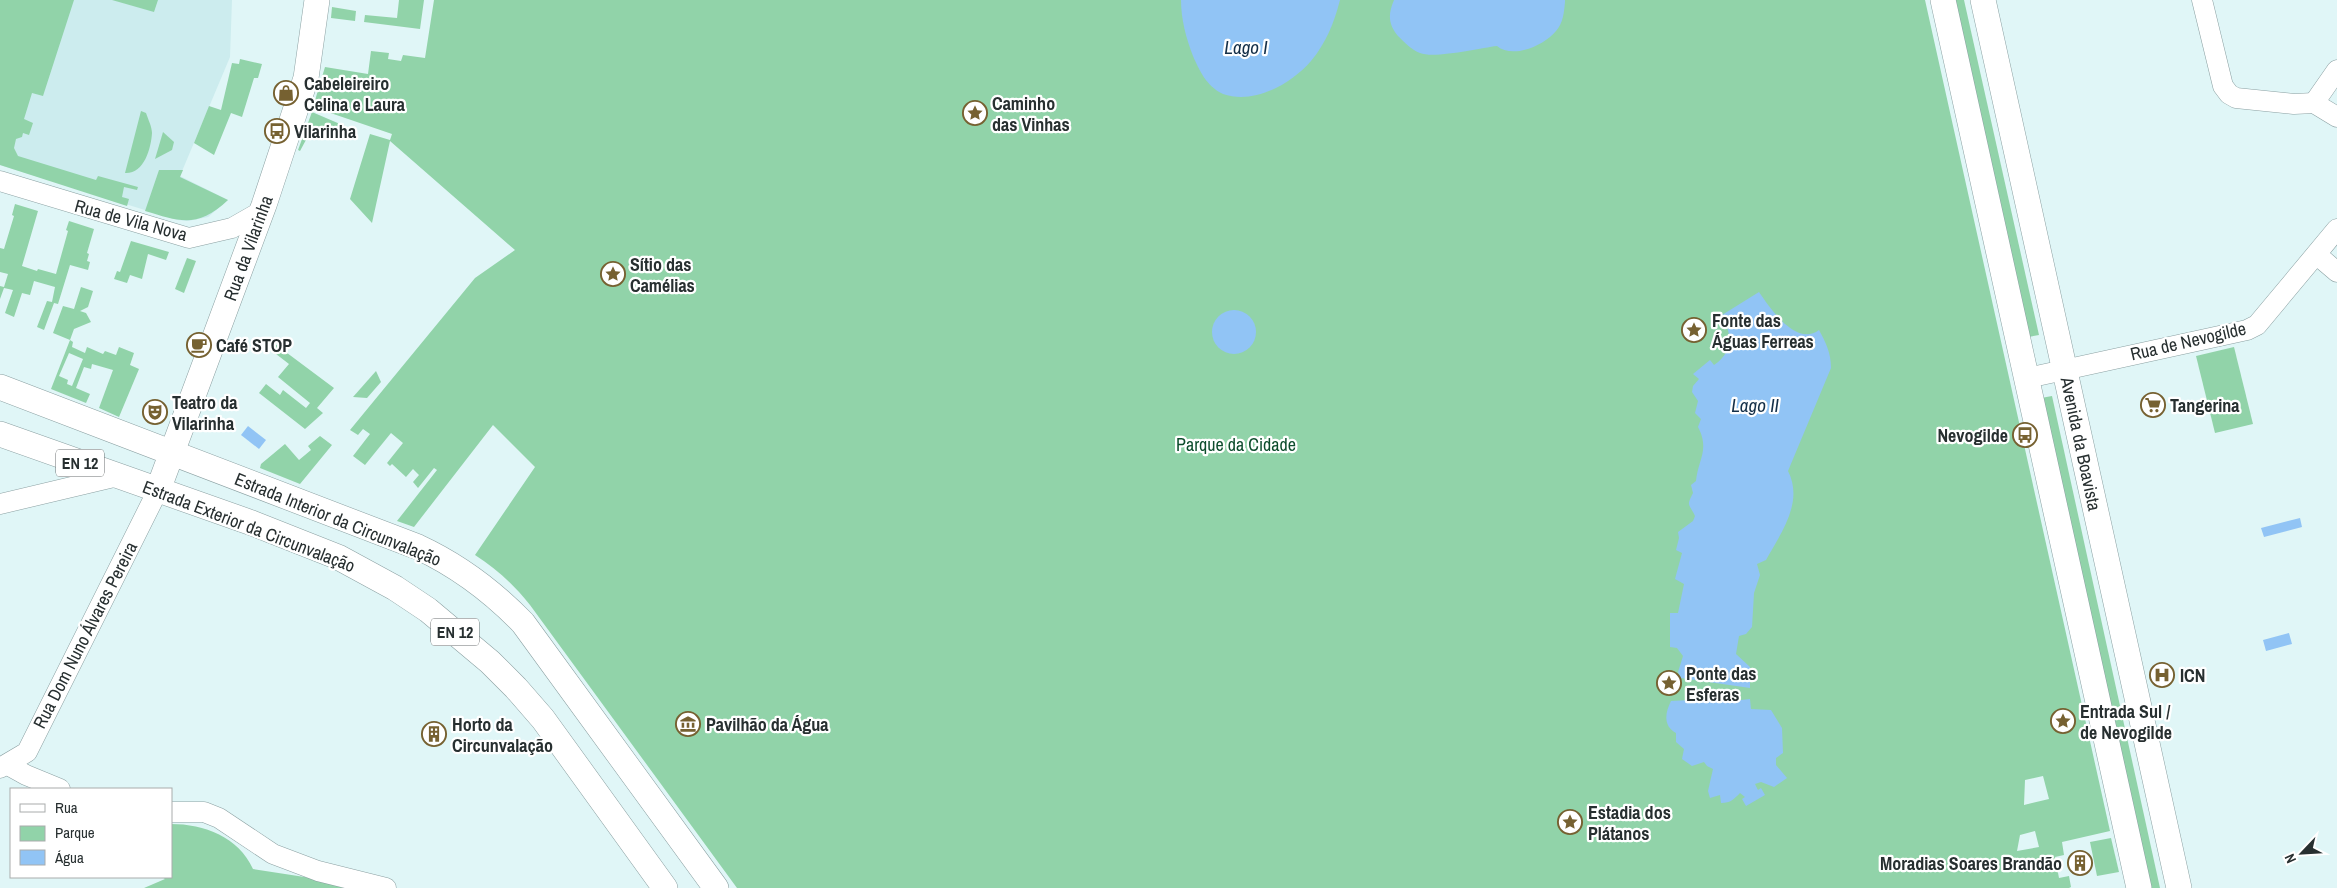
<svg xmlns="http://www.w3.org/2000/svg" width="2337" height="888" font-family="'Archivo Narrow',sans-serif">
<rect width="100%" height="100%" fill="#e0f6f7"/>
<polygon fill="#ccecee" points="0,0 232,0 230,57 180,176 228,200 208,217 188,221 177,220 0,165"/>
<g fill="#91d3a9" fill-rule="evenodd">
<polygon points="0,0 74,0 43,96 32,93 24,119 33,123 29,135 23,133 22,137 16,139 14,148 18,156 96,180 98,176 138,187 137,190 124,187 122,197 129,199 127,206 0,165"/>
<polygon points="112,0 158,0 154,12"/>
<polygon points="399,0 424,0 420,29 364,22 365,15 397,18"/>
<path d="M434,0h1491l185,831 -48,11 2,13 -9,2 4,21 10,-2 2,11 -2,1h-1332l-207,-283c-16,-20 -33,-36 -55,-50l60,-88 -42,-42 -79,102 -17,-6 40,-51 -3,-2 -16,20 -5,-6 6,-7 -6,-6 -7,8 -14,-13 -2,2 -3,-3 16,-20 -12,-10 -26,32 -12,-9 17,-22 -7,-5 -5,6 -8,-5 125,-152 40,-28 -125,-109 -18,82 -22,-24 20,-65 20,6 2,-6 -79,-27 12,-40 43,7 3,-23 18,2 -1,6 13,2 2,-6 22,3zM2043,776l6,23 -25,6 1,-25zM2035,831l4,16 -22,4 3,-16z"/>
<polygon points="1953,0 1964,0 2039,335 2028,337"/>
<polygon points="332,7 356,11 355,21 331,18"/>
<polygon points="240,59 262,64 258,78 254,78 242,117 231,113 214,155 194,143 209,106 221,110 232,63 239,64"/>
<path d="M141,111l5,2c2,6 6,14 6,20 -1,16 -8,41 -27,40z"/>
<path d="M312,112l35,15 4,12 -13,-6c-11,6 -19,2 -31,5l-7,13 -2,-1z"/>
<polygon points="163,132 174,142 172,150 155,159"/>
<path d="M159,170h24l-3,7 48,23c-30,28 -47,22 -83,11z"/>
<polygon points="15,204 38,211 22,266 37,271 38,269 56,274 68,231 66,230 69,221 94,229 87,253 89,254 87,261 90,262 88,270 70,265 58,304 54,303 44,330 37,327 47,301 52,302 55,287 34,281 30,295 22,293 14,317 5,313 13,290 4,288 0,299 0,286 4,287 8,274 0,272 0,248 4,249 14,216 12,215"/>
<polygon points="131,241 169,252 166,260 148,254 142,279 130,275 127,283 114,279 117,271 120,272"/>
<polygon points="187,258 196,261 184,293 175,289"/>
<path d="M81,287l12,4 -5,16 -8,4 6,2 5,9 -17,7 -4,11 3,2 -1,5 13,6 2,-6 16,7 2,-3 11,4 3,-8 15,6 -4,12 9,4 -20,48 -20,-9 14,-38 -21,-6 -1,5 -7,-2 -8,21 14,6 -4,9 -35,-14 19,-49 -17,-7 10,-27 11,3zM69,353l14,6 -11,27 -5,-2 1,-4 -9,-4z"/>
<polygon points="267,338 334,388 317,408 323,413 305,429 259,393 266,384 280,395 283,390 306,408 310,403 278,377 289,364 263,344"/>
<polygon points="2234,347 2253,424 2215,433 2196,356"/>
<polygon points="376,371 381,382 367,398 353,397"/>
<polygon points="2052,396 2160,888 2149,888 2041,398"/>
<polygon points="320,436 332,445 300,484 260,468 261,464 285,444 299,460 311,450 308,446"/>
<path d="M171,824c33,0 68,13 82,45l71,11 30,8h-210l21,-9 -3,-2h9z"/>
<polygon points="2111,838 2119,872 2097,876 2090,842"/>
</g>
<g fill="#91c4f5">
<path d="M1181,0h159c-6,23 -14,43 -29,61 -20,23 -57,44 -88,33 -16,-7 -24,-24 -30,-38 -7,-18 -12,-37 -12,-56z"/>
<path d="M1394,0h171v2c-1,11 -2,21 -9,29 -12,15 -44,28 -59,15 -17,2 -63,13 -77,7 -8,-3 -16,-11 -22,-17 -10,-12 -10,-22 -4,-36z"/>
<path d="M1759,292c11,16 37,55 60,38 7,13 12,23 12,38l-43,103c16,31 -7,62 -22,89l-9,4 3,11 -6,18 -2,34 -6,7 -7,2 -3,18 14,13v21l-69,-10 -3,-6 5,-16 -6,-8 -7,-1v-34h8l6,-29 -9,-5 7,-26 -6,-3 3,-12 -1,-6 15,-11 2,-5c-6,-13 -9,-9 -2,-23l-2,-8 5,-4c2,-22 14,-31 2,-54l3,-8 -6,-6 3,-12 -6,-9 1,-6 6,-7 -6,-5 17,-14 4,5c20,-14 18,-30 8,-50z"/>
<circle cx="1234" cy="332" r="22"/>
<polygon points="248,426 266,440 259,449 241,435"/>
<polygon points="2300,518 2302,527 2264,537 2261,528"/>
<polygon points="2289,633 2292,644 2266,651 2263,640"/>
<path d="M1730,698l2,3 18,-2 1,10 20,1 11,18 1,25 -7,5v7l11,13 -13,9 -13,-5 -6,2 3,6 3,-2 4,7 -19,11 -4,-7 3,-2 -5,-4c-6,6 -9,10 -19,10l-1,-8 -10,3 -2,-7 5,-22 -6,-3 -3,-4 -12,4 -10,-7 2,-10 -8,-7v-9c-13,-7 -11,-20 -5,-32z"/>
</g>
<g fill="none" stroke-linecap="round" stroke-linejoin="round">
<defs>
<g id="minor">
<polyline points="2202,0 2223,86 2229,94 2236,98 2294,104 2314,103"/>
<polyline points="2337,70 2314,103 2337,117"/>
<polyline points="0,181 189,238 232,228 260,212"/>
<polyline points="2317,255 2337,272"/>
<polyline points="2027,378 2247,330 2257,325 2337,229"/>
<polyline points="0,504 118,476"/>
<polyline points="8,765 26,775 60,789"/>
<polyline points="0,768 27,752 158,490"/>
<polyline points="171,812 204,812 219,818 273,854 318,871 386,888"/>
</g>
<g id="major">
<polyline points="1943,0 2139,888"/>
<polyline points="1983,0 2179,888"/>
<path d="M0,387l418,160c41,19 74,44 105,76l193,265"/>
<polyline points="0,434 252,523 338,557 395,588 428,610 490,662 516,688 543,719 665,888"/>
<polyline points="158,490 264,205 306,78 317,0"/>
</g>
</defs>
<use href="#minor" stroke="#8ba0a2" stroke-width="21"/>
<use href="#major" stroke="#8ba0a2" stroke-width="26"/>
<use href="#minor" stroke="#fff" stroke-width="20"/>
<use href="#major" stroke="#fff" stroke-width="25"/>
</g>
<defs>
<symbol id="shop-ring" viewBox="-11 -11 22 22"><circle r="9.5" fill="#fff" stroke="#766131" stroke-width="1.5"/><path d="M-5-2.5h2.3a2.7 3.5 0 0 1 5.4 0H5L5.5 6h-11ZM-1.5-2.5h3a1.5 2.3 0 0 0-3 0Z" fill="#766131"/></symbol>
<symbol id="sight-ring" viewBox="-11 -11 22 22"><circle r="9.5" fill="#fff" stroke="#766131" stroke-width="1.5"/><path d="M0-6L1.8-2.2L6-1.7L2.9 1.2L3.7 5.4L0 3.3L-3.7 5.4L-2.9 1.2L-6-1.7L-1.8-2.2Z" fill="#766131"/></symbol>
<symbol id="bus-ring" viewBox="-11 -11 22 22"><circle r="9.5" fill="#fff" stroke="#766131" stroke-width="1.5"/><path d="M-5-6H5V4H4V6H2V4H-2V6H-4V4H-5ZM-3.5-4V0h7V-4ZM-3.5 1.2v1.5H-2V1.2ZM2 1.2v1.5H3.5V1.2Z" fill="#766131"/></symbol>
<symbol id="cafe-ring" viewBox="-11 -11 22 22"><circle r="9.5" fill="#fff" stroke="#766131" stroke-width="1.5"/><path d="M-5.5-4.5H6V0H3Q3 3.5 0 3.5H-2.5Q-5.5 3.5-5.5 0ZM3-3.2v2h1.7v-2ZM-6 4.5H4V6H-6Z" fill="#766131"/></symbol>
<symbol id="supermarket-ring" viewBox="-11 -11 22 22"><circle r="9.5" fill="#fff" stroke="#766131" stroke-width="1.5"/><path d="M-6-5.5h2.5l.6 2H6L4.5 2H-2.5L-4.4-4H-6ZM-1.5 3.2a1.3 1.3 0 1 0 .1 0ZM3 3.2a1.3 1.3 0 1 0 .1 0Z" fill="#766131"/></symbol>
<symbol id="theatre-ring" viewBox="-11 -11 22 22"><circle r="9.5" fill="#fff" stroke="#766131" stroke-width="1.5"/><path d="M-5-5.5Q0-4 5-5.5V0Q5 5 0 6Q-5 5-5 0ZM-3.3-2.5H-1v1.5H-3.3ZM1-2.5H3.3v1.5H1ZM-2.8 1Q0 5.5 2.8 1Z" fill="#766131"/></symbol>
<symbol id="hospital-ring" viewBox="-11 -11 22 22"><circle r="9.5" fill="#fff" stroke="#766131" stroke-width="1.5"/><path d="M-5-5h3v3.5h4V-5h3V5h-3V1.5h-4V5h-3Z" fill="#766131"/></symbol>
<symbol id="museum-ring" viewBox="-11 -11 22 22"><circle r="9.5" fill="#fff" stroke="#766131" stroke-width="1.5"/><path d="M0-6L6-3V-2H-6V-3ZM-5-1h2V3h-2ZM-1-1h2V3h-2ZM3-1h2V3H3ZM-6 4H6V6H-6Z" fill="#766131"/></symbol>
<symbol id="building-ring" viewBox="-11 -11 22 22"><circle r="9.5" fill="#fff" stroke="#766131" stroke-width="1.5"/><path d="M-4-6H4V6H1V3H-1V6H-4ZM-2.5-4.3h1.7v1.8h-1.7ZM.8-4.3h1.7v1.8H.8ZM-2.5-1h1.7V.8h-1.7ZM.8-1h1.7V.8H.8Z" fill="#766131"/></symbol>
</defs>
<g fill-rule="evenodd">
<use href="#shop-ring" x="272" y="79" width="28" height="28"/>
<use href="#sight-ring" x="961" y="99" width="28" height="28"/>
<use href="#bus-ring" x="263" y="117" width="28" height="28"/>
<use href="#sight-ring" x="599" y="260" width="28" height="28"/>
<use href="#sight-ring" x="1680" y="316" width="28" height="28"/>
<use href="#cafe-ring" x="185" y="331" width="28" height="28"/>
<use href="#supermarket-ring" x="2139" y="391" width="28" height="28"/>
<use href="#theatre-ring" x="141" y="398" width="28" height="28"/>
<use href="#bus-ring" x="2011" y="421" width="28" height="28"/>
<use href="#hospital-ring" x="2148" y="661" width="28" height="28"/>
<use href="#sight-ring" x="1655" y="669" width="28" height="28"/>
<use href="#sight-ring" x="2049" y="707" width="28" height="28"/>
<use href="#museum-ring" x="674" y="710" width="28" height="28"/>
<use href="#building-ring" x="420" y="720" width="28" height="28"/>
<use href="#sight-ring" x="1556" y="808" width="28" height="28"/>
<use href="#building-ring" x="2066" y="849" width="28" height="28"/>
</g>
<g text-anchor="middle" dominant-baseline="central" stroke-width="4.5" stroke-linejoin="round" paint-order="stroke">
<g fill="#fff" stroke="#686d6e" stroke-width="1">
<rect x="56" y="449.5" width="48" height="27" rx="4"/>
<rect x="431" y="618.5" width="48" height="27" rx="4"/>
</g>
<g font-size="16" font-weight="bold" fill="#272f30">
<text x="80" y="463">EN 12</text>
<text x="455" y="632">EN 12</text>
</g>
<g font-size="18" font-weight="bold" fill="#272f30" stroke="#fff" text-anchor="start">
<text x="304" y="83">Cabeleireiro<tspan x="304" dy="21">Celina e Laura</tspan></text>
<text x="992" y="103">Caminho<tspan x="992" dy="21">das Vinhas</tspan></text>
<text x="294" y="131">Vilarinha</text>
<text x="630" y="264">Sítio das<tspan x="630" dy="21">Camélias</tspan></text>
<text x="1712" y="320">Fonte das<tspan x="1712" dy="21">Águas Ferreas</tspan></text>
<text x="216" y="345">Café STOP</text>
<text x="172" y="402">Teatro da<tspan x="172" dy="21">Vilarinha</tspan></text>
<text x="2170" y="405">Tangerina</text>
<text x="2008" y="435" text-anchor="end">Nevogilde</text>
<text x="1686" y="673">Ponte das<tspan x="1686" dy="21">Esferas</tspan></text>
<text x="2180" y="675">ICN</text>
<text x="2080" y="711">Entrada Sul /<tspan x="2080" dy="21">de Nevogilde</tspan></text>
<text x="452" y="724">Horto da<tspan x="452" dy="21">Circunvalação</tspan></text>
<text x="706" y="724">Pavilhão da Água</text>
<text x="1588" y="812">Estadia dos<tspan x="1588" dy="21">Plátanos</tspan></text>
<text x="2062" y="863" text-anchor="end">Moradias Soares Brandão</text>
</g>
<g font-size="18" fill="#272f30" stroke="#fff">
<text transform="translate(131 220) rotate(15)">Rua de Vila Nova</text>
<text transform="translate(248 248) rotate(-70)">Rua da Vilarinha</text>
<text transform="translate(2188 341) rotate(-13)">Rua de Nevogilde</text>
<text transform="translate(2081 444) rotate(78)">Avenida da Boavista</text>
<text transform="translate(338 519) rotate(22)">Estrada Interior da Circunvalação</text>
<text transform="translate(249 526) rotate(21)">Estrada Exterior da Circunvalação</text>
<text transform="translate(85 635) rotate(-63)">Rua Dom Nuno Álvares Pereira</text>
</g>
<g font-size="18" fill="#0d4d2d" stroke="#fff">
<text x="1236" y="444">Parque da Cidade</text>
</g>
<g font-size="19" font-style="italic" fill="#142f48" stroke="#fff">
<text x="1246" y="47">Lago I</text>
<text x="1755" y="405">Lago II</text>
</g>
</g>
<rect x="10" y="788" width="162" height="90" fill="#ffffff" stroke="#a9acac"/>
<rect x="20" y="804" width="25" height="8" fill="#ffffff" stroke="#a9acac"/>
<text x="55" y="813" font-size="15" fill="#272f30">Rua</text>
<rect x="20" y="826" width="25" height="15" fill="#91d3a9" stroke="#a9acac"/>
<text x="55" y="838" font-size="15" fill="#272f30">Parque</text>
<rect x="20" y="850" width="25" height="15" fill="#91c4f5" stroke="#a9acac"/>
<text x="55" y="863" font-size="15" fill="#272f30">Água</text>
<g transform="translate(2302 853) rotate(245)" stroke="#ffffff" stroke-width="4" paint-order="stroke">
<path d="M0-4L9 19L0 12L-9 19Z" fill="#272f30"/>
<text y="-8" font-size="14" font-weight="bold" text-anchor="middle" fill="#272f30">N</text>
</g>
</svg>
